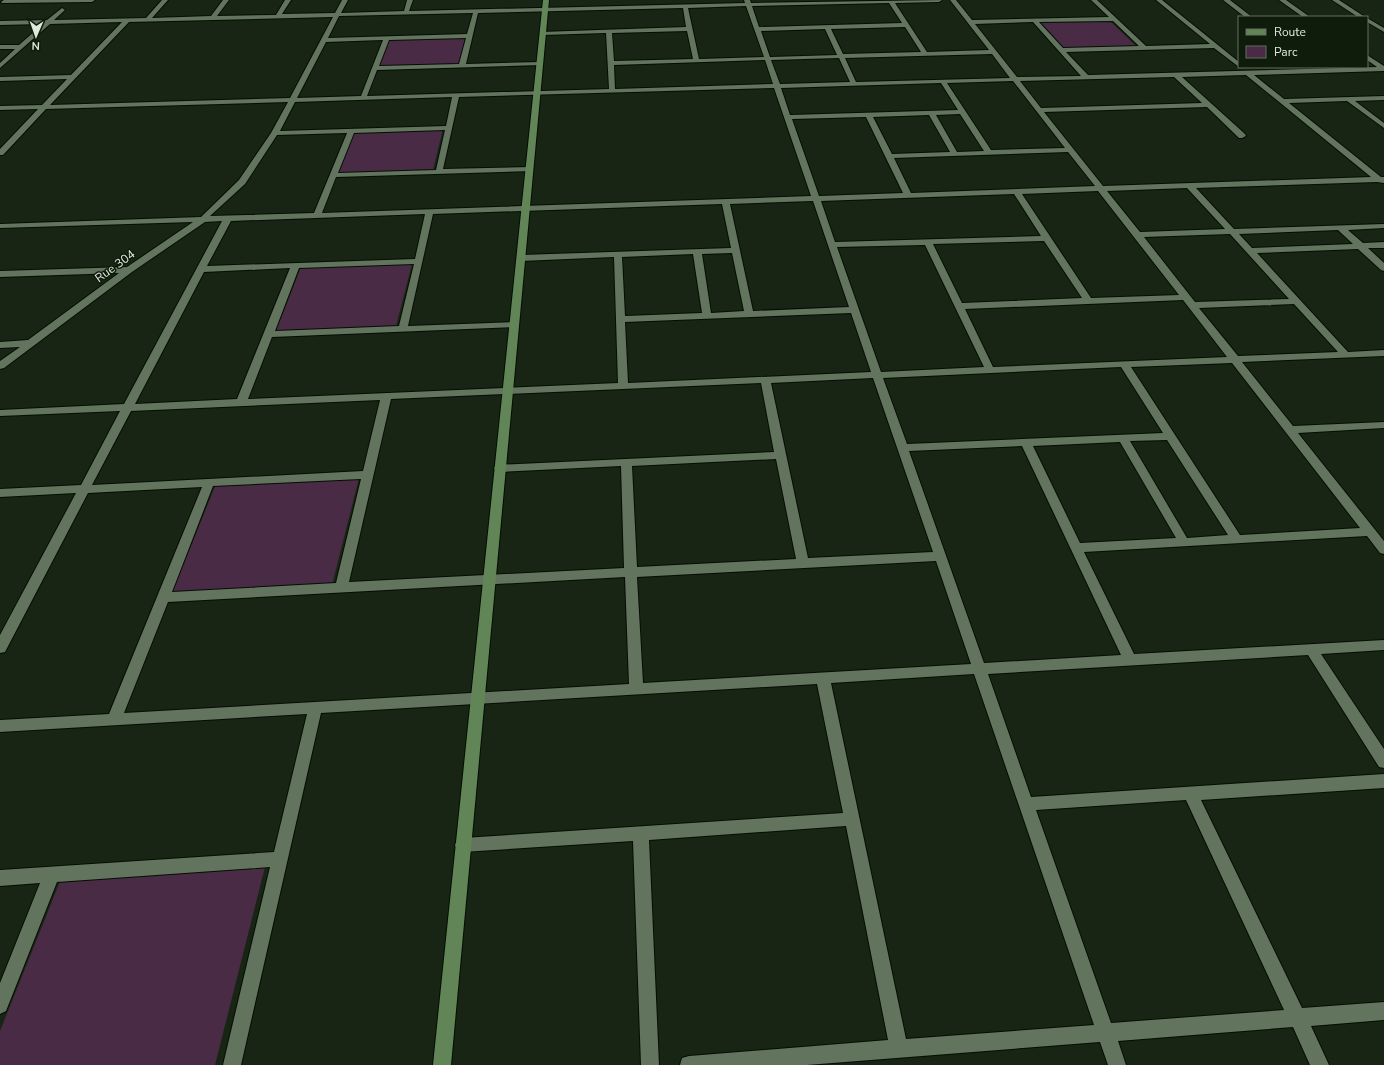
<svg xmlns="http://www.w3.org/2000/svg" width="1384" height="1065" font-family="'Nunito Sans',sans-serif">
<rect width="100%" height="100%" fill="#182514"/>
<g fill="#492b46">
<polygon points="1109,20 1137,47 1062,49 1038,21"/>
<polygon points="466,37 458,66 378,68 390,39"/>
<polygon points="443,129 433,170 336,173 353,132"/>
<polygon points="412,264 396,326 276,331 301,267"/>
<polygon points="359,478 332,585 172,593 216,484"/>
<polygon points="265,867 215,1065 0,1065 0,1031 61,879"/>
</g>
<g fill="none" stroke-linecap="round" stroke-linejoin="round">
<defs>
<g id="street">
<polygon points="4,0 95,0 92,2 2,3 1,2"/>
<path d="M162,0h6l-16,18 59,-2 12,-16h6l-12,16 59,-1 9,-15h6l-9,14 53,-1 7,-13h6l-7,13 63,-2 3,-11h6l-4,11 336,-8 -1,-3h6l1,3 191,-3 -3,2 -44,1 32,49 62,-2 -39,-50h6l16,20 137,-3 -18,-17h6l49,46 64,-2 -54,-44h6l77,62v5l-25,-19 -148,4 22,23 289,-8 -10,-7v-5l17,11v5l-130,4 30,24 100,-3v4l-29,1 29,22v5l-37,-27 -58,2 92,74h3v6l-7,-1 -181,6 38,41 150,-5v4l-36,2 15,13 21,-1v6h-16l16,15v8l-3,-1 -23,-21 -101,4 91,99 36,-2v6l-142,6 51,64 91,-4v6l-86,5 86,108v13l-4,-1 -13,-17 -283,16 50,102 250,-14v10l-63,4 63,95v19l-5,-1 -71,-112 -320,19 43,123 353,-23v14l-183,12 101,208 82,-6v18l-73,6 18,39h-19l-17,-38 -175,14 8,24h-18l-8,-23 -293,23h-127l2,-7 7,-2 199,-16 -42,-214 -197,14 10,225h-18l-8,-224 -170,11 -6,-2 -2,-5 2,-5 6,-2 380,-25 -26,-129 -496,29 -80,352h-18l47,-198 -213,15 -51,129 -6,3v-31l40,-100 -40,3v-16l274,-18 33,-138 -307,18v-12l109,-6 93,-227 -114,6 -83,159 -5,1v-18l76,-142 -76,4v-8l81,-4 39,-74 -120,5v-6l124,-6 98,-183 -17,1 -73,50 -128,96 -4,1v-8l20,-14 -20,1v-6l28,-2 91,-67 -119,4v-6l127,-4 66,-45 -193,6v-4l201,-7 38,-37 32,-47 17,-31 -242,7 -43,46h-3v-6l38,-40 -38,1v-4l42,-1 25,-26 -67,2v-4l71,-2 51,-53 -72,2 -50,44v-5l15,-14h-15v-4h19l24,-21 -43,1v-4l47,-1 15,-12 3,2 -11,10 92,-2zM889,3l13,20 -143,4 -7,-21zM746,6l18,51 -65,2 -11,-51zM683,8l3,19 -145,5v2l2,1 63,-2 3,56 -242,7 10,-26 165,-5 1,-1 -3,-2 -74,2 12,-51zM473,13l-6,21 -139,4 11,-22zM333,17l-43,81 -240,7 79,-83zM1113,21l26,25 -76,2 -24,-26zM1033,22l48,54 -64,1 -42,-53zM905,27l16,25 -78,2 -12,-25zM825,29l12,26 -67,2 -9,-26zM687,31l6,28 -79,2 -2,-28zM466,38l-7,26 -80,2 10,-26zM383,40l-22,56 -64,2 29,-56zM992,54l18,24 -154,4 -11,-24zM839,58l11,24 -70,2 -9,-24zM765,60l8,24 -158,5 -1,-24zM1246,75l125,102 -268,9 -59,-74 163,-5 32,31h3l4,-2 -1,-2 -63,-57zM1174,77l28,26 -161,5 -21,-27zM1013,81l52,67 -74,2 -44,-67zM941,83l17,27 -168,5 -9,-27zM774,88l37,108 -489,17 14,-36 197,-6v-4h-3l-87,2 16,-72zM452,97l-6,29 -166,5 15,-29zM960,114l24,37 -27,1 -21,-37zM929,115l21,37 -58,2 -19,-37zM866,117l37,76 -84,3 -27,-77zM445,130l-9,40 -98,3 16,-40zM347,133l-33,80 -104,3 35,-32 32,-49zM1068,152l27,34 -184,7 -17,-35zM1187,188l38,41 -85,3 -33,-41zM1098,191l81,104 -88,3 -69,-104zM1014,194l27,42 -206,6 -14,-41zM813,201l36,106 -96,4 -23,-107zM722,204l9,44 -210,7 -4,3 4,3 93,-4 4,126 -370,16 24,-62 245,-10 2,-2 -5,-3 -106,4 25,-112zM425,214l-10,45 -208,7 24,-45zM1338,230l15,14 -101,4 -13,-14zM1230,234l59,65 -94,3 -51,-65zM1044,241l38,57 -120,5 -29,-59zM925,245l59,122 -103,5 -44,-125zM732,253l12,58 -33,2 -9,-59zM693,254l9,59 -77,3 -3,-59zM414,264l-15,62 -124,5 24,-63zM290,268l-53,131 -102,5 69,-132zM1183,300l44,57 -234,10 -28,-58zM1294,304l44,48 -100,4 -39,-48zM851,313l20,59 -243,11 -3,-61zM1232,363l128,165 -120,7 -109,-168zM1121,367l42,66 -256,11 -24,-66zM873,378l60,174 -125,6 -37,-175zM761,383l13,69 -278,13 -2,3 2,3 4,1 121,-6 3,102 -275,14 42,-183zM380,400l-17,71 -271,14 39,-74zM1167,440l61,95 -41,3 -57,-97zM1120,442l56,96 -96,5 -47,-97zM1022,446l99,209 -137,8 -75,-212zM776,459l20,100 -159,8 -5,-101zM361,479l-25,104 -164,9 41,-106zM936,561l35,103 -328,19 -6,-106zM625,577l4,107 -505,29 44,-111zM974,674l120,351 -188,14 -75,-356zM1186,800l98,210 -173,13 -75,-213z"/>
<polygon points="1223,0 1230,0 1252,17 1245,17"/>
<polygon points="1279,0 1286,0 1310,17 1303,17"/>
<polygon points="1332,0 1339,0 1365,17 1358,17"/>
<polygon points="1367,18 1384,28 1384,32 1367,22"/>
</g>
<polygon id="secondary" points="543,0 549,0 451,1065 433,1065"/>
</defs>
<use href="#street" stroke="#040e02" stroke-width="2"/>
<use href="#secondary" stroke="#040e02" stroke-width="2"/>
<use href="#street" fill="#62735e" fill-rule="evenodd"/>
<use href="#secondary" fill="#618557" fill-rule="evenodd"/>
</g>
<g text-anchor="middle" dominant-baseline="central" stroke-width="3" stroke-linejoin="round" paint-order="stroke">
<g font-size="12" fill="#e0e9de" stroke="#0f1c0b">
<text transform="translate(115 266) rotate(-36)">Rue 304</text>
</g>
</g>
<rect x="1238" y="16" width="130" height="52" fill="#0f1c0b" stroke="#636e5f"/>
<rect x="1246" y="29" width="20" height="6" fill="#618557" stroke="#636e5f"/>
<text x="1274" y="36" font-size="12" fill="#e0e9de">Route</text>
<rect x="1246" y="46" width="20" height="12" fill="#492b46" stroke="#636e5f"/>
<text x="1274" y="56" font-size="12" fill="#e0e9de">Parc</text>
<g transform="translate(36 36) rotate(182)" stroke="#0f1c0b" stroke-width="3" paint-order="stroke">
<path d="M0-3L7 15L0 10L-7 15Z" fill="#e0e9de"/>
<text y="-6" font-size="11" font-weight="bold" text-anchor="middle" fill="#e0e9de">N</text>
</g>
</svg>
